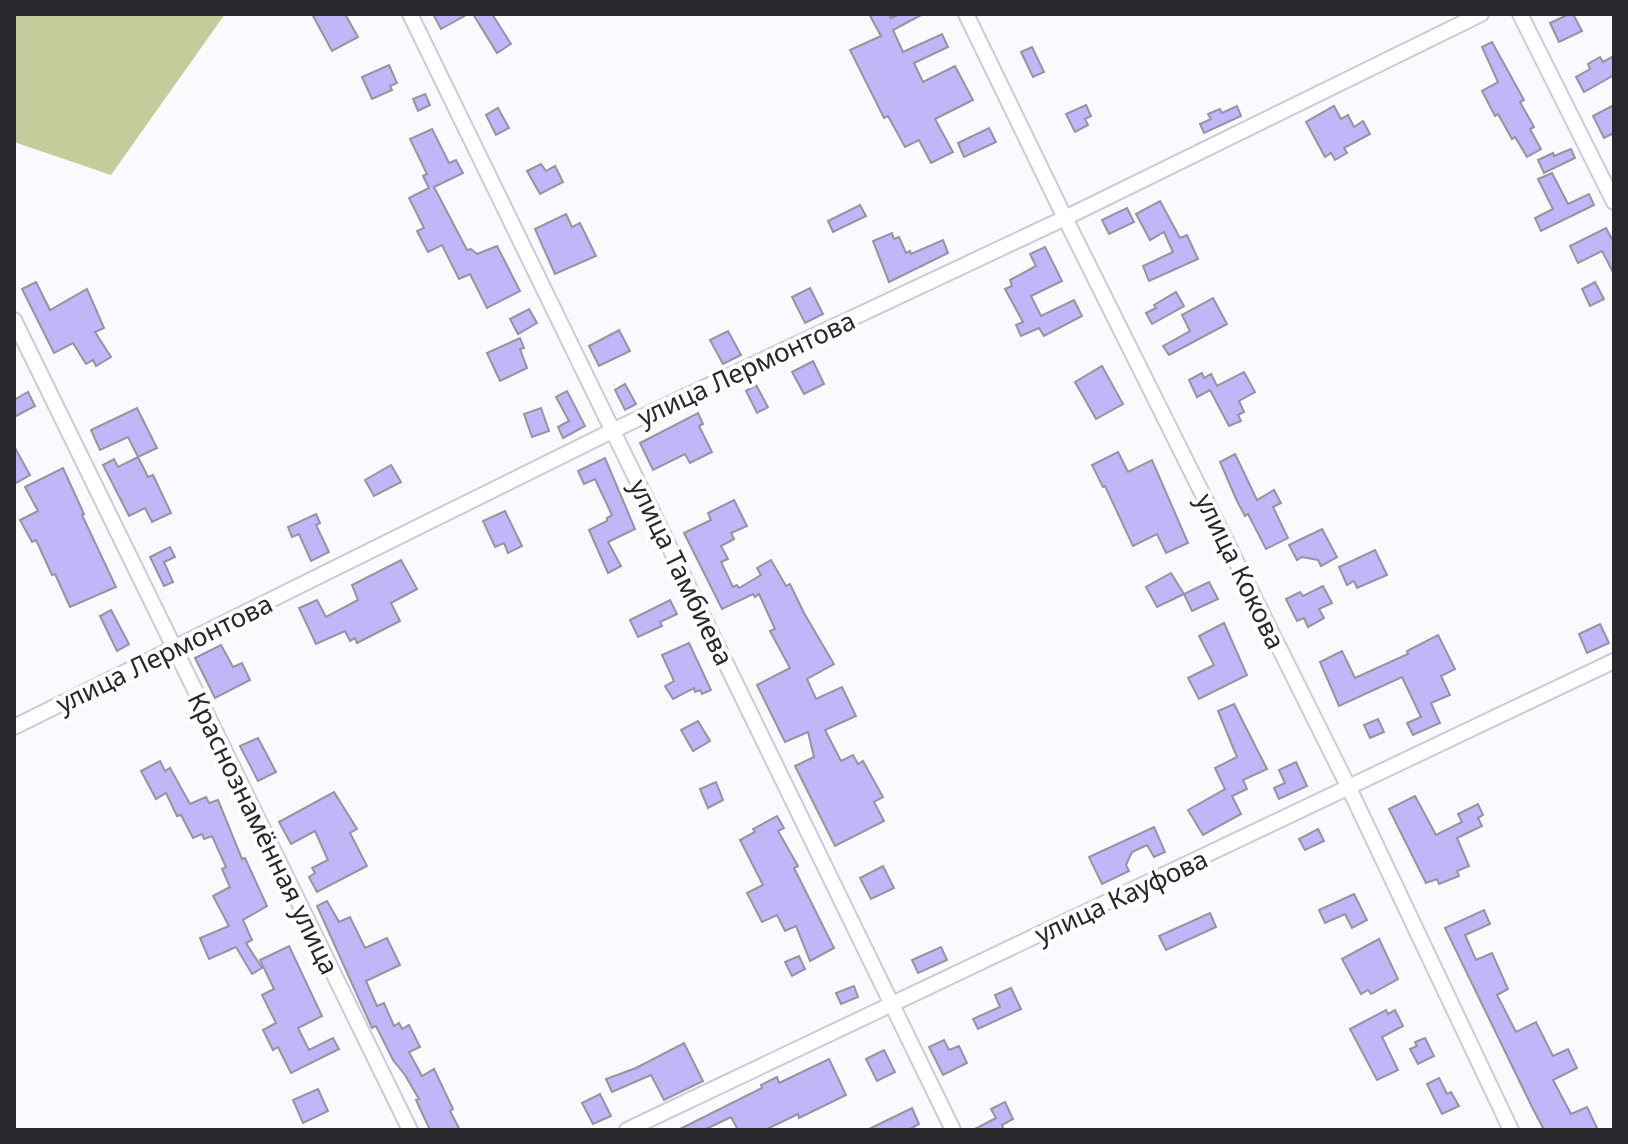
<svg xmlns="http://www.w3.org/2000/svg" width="1628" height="1144" font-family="'Noto Sans',sans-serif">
<rect width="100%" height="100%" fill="#faf9fe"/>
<polygon fill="#c3cd9c" points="14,14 225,14 111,175 14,142"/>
<g fill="#c1b6f8" stroke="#9594a0" stroke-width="2">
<polygon points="312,14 345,14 358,37 332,51"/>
<polygon points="433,14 468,14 441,29"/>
<polygon points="473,14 492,14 511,44 497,53"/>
<polygon points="869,14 889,14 891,18 900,14 923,14 893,30 903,52 942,34 948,47 914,63 923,82 955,66 973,100 935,119 953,152 931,163 919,140 905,147 888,116 884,118 850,50 881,36"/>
<polygon points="1569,14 1573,14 1582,31 1559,42 1550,23"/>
<polygon points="1492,42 1524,100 1520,102 1534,127 1530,129 1541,149 1527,157 1515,137 1512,139 1498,114 1495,116 1482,91 1498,82 1482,47"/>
<polygon points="1032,47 1044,72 1033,77 1021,52"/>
<polygon points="1614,56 1614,75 1584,92 1576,77 1590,69 1588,64 1600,57 1603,62"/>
<polygon points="389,65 397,83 390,86 392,90 372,99 362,77"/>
<polygon points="425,94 430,105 418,111 413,99"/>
<polygon points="1086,105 1091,116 1085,119 1088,125 1075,132 1066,114"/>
<polygon points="1614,105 1614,133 1604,138 1593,116"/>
<polygon points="1237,106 1241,116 1204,133 1200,124 1211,119 1208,114 1220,109 1222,113"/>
<polygon points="1334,106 1341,119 1348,115 1354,127 1363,121 1370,134 1344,148 1347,153 1335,160 1331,153 1325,157 1306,122"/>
<polygon points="498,108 509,128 496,135 486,115"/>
<polygon points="989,128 996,142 964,157 958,143"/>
<polygon points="432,129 449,163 456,160 463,173 434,187 467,250 471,249 477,254 497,246 520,291 487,308 470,274 459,279 442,245 428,252 417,231 424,228 409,198 429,188 423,176 427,174 410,139"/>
<polygon points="1571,149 1575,158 1544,173 1538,160 1553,153 1554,156"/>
<polygon points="541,164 546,171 555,166 563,182 540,194 527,171"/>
<polygon points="1552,173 1568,204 1589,194 1594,205 1541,231 1535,218 1553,209 1538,179"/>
<polygon points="1160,201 1180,238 1187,235 1198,259 1149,281 1143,266 1173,252 1164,232 1150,240 1136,214"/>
<polygon points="860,205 866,216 833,232 828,221"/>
<polygon points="1127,208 1134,222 1109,234 1102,220"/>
<polygon points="566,214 572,227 580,223 596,256 555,274 535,229"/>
<polygon points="1606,228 1614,243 1614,274 1602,251 1578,263 1570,246"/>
<polygon points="892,233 894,239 899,237 906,253 910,251 911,254 943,240 948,253 889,282 873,241"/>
<polygon points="1045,247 1062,281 1031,296 1041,316 1074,300 1082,316 1044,336 1039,328 1021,336 1016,325 1023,322 1005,289 1012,286 1010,280 1036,266 1030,254"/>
<polygon points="36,282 50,310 87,289 104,328 95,332 111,357 96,366 93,360 86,364 73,343 54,353 22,289"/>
<polygon points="1595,282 1604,299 1590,306 1582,289"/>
<polygon points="810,288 823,314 805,323 792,297"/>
<polygon points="1176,292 1184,306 1152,324 1146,313 1156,308 1154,305"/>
<polygon points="1213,298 1227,324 1169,355 1163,346 1190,331 1182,315"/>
<polygon points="529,309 537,323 518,334 510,319"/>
<polygon points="619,330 630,351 599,366 589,346"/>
<polygon points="728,331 741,355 723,364 710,340"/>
<polygon points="520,338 524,348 520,349 527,368 500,381 487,353"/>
<polygon points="813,361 824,384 804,394 792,372"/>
<polygon points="1102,366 1123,404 1096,419 1075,382"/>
<polygon points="1244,372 1255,392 1239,401 1244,412 1238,415 1241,421 1229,426 1210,390 1197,397 1189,380 1202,373 1204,378 1211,374 1217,386"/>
<polygon points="625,384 636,404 625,410 615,390"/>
<polygon points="756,385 768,407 757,413 746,391"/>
<polygon points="567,391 585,426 563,438 558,427 569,421 556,397"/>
<polygon points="28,392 35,406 14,417 14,400"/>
<polygon points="137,408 157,448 138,457 128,437 100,450 91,430"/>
<polygon points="541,408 549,431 532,437 524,414"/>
<polygon points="698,413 703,424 699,426 712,452 690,463 685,454 653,470 640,443"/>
<polygon points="14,446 30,475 14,484"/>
<polygon points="1118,452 1128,472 1152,460 1188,543 1166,553 1157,534 1133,546 1105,486 1103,487 1092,465"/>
<polygon points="1235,454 1257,500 1274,490 1281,503 1273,507 1288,538 1266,549 1248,514 1245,516 1237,501 1220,462"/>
<polygon points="138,457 148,477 153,475 171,513 152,522 145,508 129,516 103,465 114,459 118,467"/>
<polygon points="605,458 635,529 608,542 621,566 608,573 589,530 607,521 607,518 612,515 595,479 584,484 578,471"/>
<polygon points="391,465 401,482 374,496 365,480"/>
<polygon points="63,468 84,514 82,515 116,587 70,607 55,574 52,575 36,540 32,542 20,520 38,511 25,487"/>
<polygon points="734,500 747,526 731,533 734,539 721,546 728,559 721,562 733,587 737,585 739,588 761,575 757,568 771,560 786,586 790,584 804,613 834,664 807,679 816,699 842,687 856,716 825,730 841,761 853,755 858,764 863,761 883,797 874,802 884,821 835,846 795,766 814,757 808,732 785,742 757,685 790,668 770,631 775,629 759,594 755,597 753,594 722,609 684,533 711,520 708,513"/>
<polygon points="505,511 522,546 508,553 504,543 495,547 483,521"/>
<polygon points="316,514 320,523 316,525 329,552 311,561 299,534 292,537 288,527"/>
<polygon points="1322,529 1337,557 1321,566 1318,560 1302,557 1297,560 1289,545"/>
<polygon points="170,547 175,557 164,562 173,582 164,586 150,557"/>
<polygon points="1375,550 1387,575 1357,588 1354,581 1347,585 1339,567"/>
<polygon points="401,560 417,589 391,603 400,621 357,643 355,638 350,641 345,631 316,644 299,608 317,600 326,617 358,600 352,585"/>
<polygon points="1171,573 1184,594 1157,607 1146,587"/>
<polygon points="1209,582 1218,599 1192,611 1184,594"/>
<polygon points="1323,586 1332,603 1319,609 1324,618 1308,627 1304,618 1297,621 1286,599 1300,592 1303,596"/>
<polygon points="670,600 677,614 660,622 662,626 638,637 630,620"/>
<polygon points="111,610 129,644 117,651 100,616"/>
<polygon points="1224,623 1247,675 1199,699 1188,678 1214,665 1199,636"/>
<polygon points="1600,624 1609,643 1587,653 1579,634"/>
<polygon points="1438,635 1455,669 1441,676 1450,695 1431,703 1440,723 1413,735 1407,723 1421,717 1402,677 1339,706 1320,662 1342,651 1355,678 1408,654 1407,651"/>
<polygon points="689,643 711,690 702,694 700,690 695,692 694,688 673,699 665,686 674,681 662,655"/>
<polygon points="221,645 233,667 242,663 250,680 215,698 195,658"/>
<polygon points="1234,704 1267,769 1243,780 1247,789 1232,796 1241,814 1203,835 1188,810 1225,789 1215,768 1237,757 1218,711"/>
<polygon points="1378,719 1384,732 1370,738 1364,725"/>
<polygon points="698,721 710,741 693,751 681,730"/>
<polygon points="258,738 276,772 258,781 240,746"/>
<polygon points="160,761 165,771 170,768 190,804 206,797 209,803 218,800 242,859 245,858 267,906 243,920 252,940 246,943 262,968 252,974 236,947 209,959 200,938 229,926 213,896 230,887 222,869 226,867 212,836 204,839 202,834 193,838 181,815 177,816 166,793 156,799 141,771"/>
<polygon points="1296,762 1307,786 1279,799 1274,788 1285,783 1279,770"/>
<polygon points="716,782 723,800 708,808 700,789"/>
<polygon points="334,792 357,829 350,833 367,866 317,892 309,877 315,873 312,868 328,860 315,831 291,844 279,822"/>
<polygon points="1415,796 1436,835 1462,822 1458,814 1478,804 1483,815 1478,818 1482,826 1457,838 1469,866 1457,871 1459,876 1439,884 1437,879 1426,883 1389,809"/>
<polygon points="777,816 784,828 778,831 798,866 794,868 834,948 810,961 796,926 785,931 777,915 762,922 747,893 763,885 740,840 755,832 753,829"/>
<polygon points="1154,827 1165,852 1154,857 1147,845 1132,852 1126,865 1129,871 1102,884 1089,857"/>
<polygon points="1318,829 1324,841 1305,850 1299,839"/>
<polygon points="883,866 894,888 871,899 860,878"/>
<polygon points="1354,894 1367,920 1352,928 1345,914 1325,923 1319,910"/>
<polygon points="327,901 339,922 350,917 365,948 387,938 400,965 366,981 377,1006 384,1003 394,1026 399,1023 402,1029 409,1025 420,1047 409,1052 422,1076 434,1069 453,1109 450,1111 460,1130 430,1130 416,1100 419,1099 405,1075 393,1060 376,1026 372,1028 317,906"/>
<polygon points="1484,910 1490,924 1465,935 1476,960 1492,953 1508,989 1497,995 1516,1032 1536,1022 1553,1056 1568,1049 1577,1068 1553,1080 1571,1114 1587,1107 1598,1130 1544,1130 1532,1107 1445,928"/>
<polygon points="1210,913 1216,927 1166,950 1159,936"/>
<polygon points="1379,939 1398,979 1371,994 1368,990 1361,994 1342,959"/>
<polygon points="289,946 322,1016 298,1028 309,1050 333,1038 339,1049 291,1073 278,1047 273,1050 263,1030 276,1023 262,995 274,989 260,960"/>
<polygon points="941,947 947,960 918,973 912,960"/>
<polygon points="799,956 805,969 792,976 785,962"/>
<polygon points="854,986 858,997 841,1004 836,993"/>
<polygon points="1011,988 1021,1009 978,1029 973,1019 1000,1007 995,995"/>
<polygon points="1386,1010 1388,1014 1395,1010 1403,1026 1382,1037 1398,1070 1377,1080 1350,1029"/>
<polygon points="1425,1038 1434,1056 1418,1064 1410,1049 1417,1046 1415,1042"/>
<polygon points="944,1040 949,1050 959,1046 967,1063 943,1075 929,1047"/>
<polygon points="684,1043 703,1081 664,1100 651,1075 612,1092 606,1079 636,1068"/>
<polygon points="884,1050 895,1072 877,1081 866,1059"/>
<polygon points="829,1059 846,1095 799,1118 798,1114 765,1130 738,1130 731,1117 704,1130 678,1130 762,1088 761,1085 777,1077 779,1083"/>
<polygon points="1439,1078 1447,1094 1451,1092 1459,1106 1442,1114 1427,1084"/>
<polygon points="318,1089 328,1111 303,1123 293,1100"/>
<polygon points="600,1094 611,1116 593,1124 582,1103"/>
<polygon points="1005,1102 1013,1119 1002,1125 1004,1130 973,1130 996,1118 991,1109"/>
<polygon points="912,1108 919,1124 908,1130 867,1130"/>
</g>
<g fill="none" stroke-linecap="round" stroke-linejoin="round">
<defs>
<g id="minor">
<polyline points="410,14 953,1130"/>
<polyline points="966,14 1065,218 1349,788 1511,1130"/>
<polyline points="1520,14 1614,202"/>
<polyline points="14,320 410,1130"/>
<polyline points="14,727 612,431 1065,218 1481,14"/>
<polyline points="627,1130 1614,661"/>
</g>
</defs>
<use href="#minor" stroke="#cecad7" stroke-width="18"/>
<use href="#minor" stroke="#fff" stroke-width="14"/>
</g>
<g text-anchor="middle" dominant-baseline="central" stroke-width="8" stroke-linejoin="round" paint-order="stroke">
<g font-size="26" fill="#29272c" stroke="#fff">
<text transform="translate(746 368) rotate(-25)">улица Лермонтова</text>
<text transform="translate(1241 571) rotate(64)">улица Кокова</text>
<text transform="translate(682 572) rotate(64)">улица Тамбиева</text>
<text transform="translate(164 653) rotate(-26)">улица Лермонтова</text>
<text transform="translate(264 833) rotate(64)">Краснознамённая улица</text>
<text transform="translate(1121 896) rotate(-25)">улица Кауфова</text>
</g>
</g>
<rect width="1628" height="1144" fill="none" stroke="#29272c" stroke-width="32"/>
</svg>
